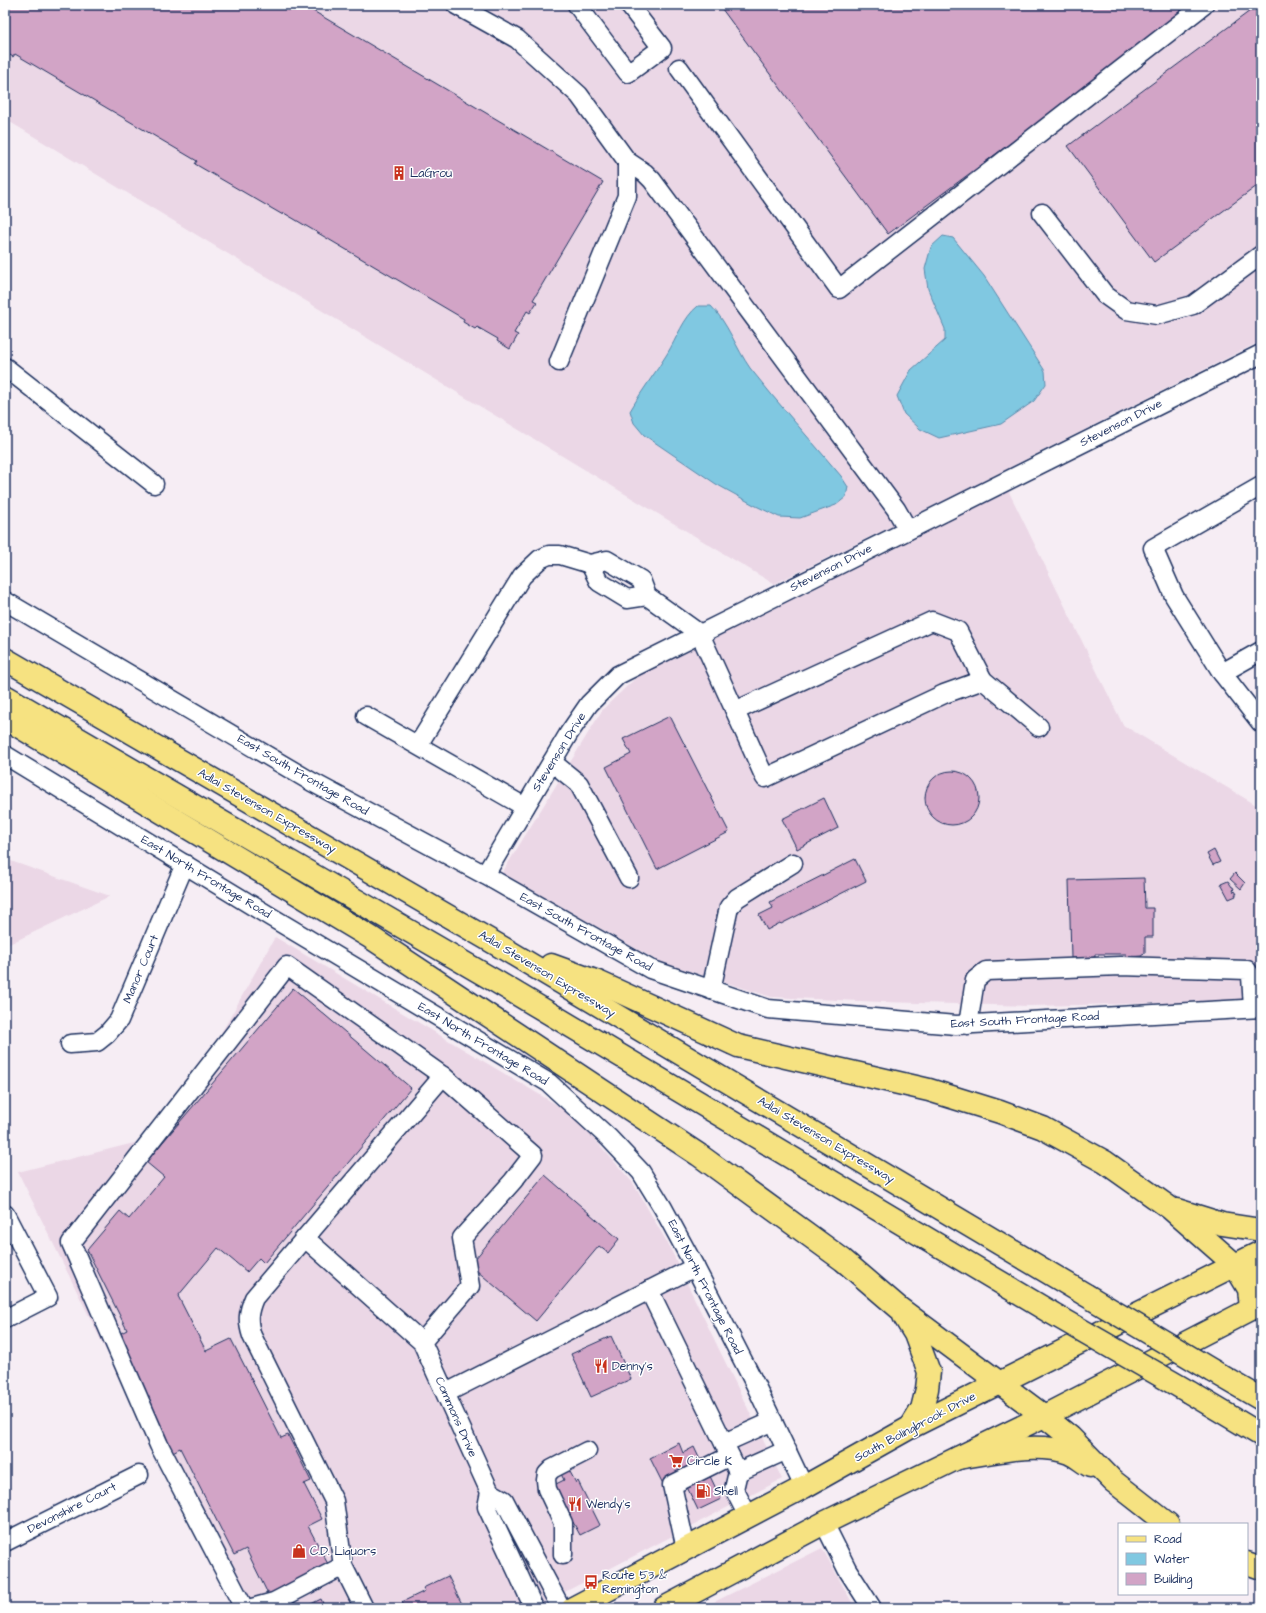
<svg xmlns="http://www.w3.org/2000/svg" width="1266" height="1613" font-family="'Architects Daughter',sans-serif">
<rect width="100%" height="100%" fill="#f6edf4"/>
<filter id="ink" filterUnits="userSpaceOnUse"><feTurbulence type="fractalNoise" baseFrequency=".025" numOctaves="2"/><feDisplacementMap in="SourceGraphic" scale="8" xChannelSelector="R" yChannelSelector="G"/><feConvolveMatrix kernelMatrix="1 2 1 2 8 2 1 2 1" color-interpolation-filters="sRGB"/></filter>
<g filter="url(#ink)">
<g fill="#ebd7e6">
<polygon points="5,5 1261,5 1261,341 929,508 774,584 5,119"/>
<polygon points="1008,490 1123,725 1261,808 1261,1001 1030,1006 881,1002 771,997 658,961 502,873 603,709 640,674"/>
<polygon points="5,859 110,896 5,946"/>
<polygon points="275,937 567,1111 596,1141 633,1183 668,1244 782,1479 534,1608 233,1608 18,1172 142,1141 199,1073"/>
<polygon points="822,1548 855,1608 702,1608"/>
</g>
<g fill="#80c8e1" stroke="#588bad">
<polygon points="943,236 953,238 984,276 1045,371 1046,384 1034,401 1001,424 939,438 920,429 904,414 897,396 911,370 945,340 945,329 928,289 925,269 931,247"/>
<path d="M698,306h13c17,17 25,42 39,62 29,37 61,72 91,108l7,11 -2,10 -10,8 -36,13 -21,-1 -25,-12 -38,-21 -72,-49 -10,-12 -4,-12c11,-20 25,-37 37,-57 10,-16 16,-36 31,-48z"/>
</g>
<g fill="#d2a4c6" stroke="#1b2f5e">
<polygon points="5,5 303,5 603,182 533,300 537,302 530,313 527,311 514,333 518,335 510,349 497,341 498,339 477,327 475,329 463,322 464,319 284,213 283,215 195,164 197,161 15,54 13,57 5,52"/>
<polygon points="654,5 663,5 657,9"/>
<polygon points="719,5 1178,5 1185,14 888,234"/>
<polygon points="1258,5 1261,5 1261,183 1154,262 1068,146"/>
<polygon points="670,716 729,832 657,869 606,767 631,754 623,739"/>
<circle cx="952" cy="798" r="27"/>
<polygon points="824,798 838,828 797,849 782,819"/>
<polygon points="1214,850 1220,862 1213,865 1207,854"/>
<polygon points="855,859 866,881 781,924 780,923 767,930 759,915 773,908 770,902"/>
<polygon points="1235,873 1245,883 1241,889 1230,879"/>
<polygon points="1144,878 1145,908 1153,908 1153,937 1145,937 1145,953 1142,954 1142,956 1126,957 1126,954 1095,954 1095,957 1087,958 1087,963 1078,964 1078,958 1071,958 1069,880"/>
<polygon points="1228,881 1232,887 1233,887 1234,889 1233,890 1234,892 1235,891 1237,894 1235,894 1236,896 1229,899 1221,884"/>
<polygon points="293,988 411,1088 264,1263 259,1258 247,1272 218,1248 178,1296 206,1351 231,1339 281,1438 288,1435 311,1481 304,1484 322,1519 308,1526 329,1566 269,1596 246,1549 234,1555 180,1448 171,1453 117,1335 127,1330 87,1250 120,1211 129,1219 164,1177 146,1162"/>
<polygon points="545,1175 619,1239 608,1253 599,1246 536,1321 470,1265"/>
<polygon points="611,1336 631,1379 591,1397 571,1354"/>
<polygon points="679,1443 683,1453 694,1447 702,1464 663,1484 650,1458"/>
<polygon points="569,1470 576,1483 578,1481 600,1525 580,1535 573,1522 571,1523 552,1486 564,1480 561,1474"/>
<polygon points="708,1472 721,1499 698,1510 685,1483"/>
<polygon points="448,1576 464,1608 405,1608 402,1602 425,1591 423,1588"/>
<polygon points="321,1599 325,1608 303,1608"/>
</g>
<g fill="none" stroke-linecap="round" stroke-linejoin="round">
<defs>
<g id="minor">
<polyline points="456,5 517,39 579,95 627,161 627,196 559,362"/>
<polyline points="577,5 628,73 662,48 629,5"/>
<polyline points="679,68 839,289 1204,5"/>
<polyline points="627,161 645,173 652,180 896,509 908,530"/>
<polyline points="1042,213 1105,295 1126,310 1157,315 1193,305 1261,255"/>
<polyline points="5,367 154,484"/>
<polyline points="1261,486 1153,548 1174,596 1222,673 1261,723"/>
<polyline points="590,564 599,582 627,599 647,596"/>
<polyline points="5,601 312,782 485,875 650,969 768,1009 956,1025 1261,1008"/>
<polyline points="1222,673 1261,651"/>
<polyline points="735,711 765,778 944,694 983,680"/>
<polyline points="366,716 525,807"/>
<polyline points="418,745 522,576 540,559 549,555 560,555 590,564 607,560 641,580 647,596 700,634 735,711 932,621 958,631 983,680 1039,727"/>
<polyline points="5,755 271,917 549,1083 609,1138 641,1172 663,1208 695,1267 755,1384 804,1487"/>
<polyline points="552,762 579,784 629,878"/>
<polyline points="485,875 569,733 589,704 618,675 1261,354"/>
<polyline points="711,990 729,907 737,898 793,863"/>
<polyline points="968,1025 975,980 986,971 1121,966 1247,970 1251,976 1253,1008"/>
<polyline points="70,1044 97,1042 107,1034 119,1020 185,864"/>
<polyline points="5,1214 48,1297 5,1319"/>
<path d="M305,1238l-51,60c-6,14 -7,23 -2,38l82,165 9,65 21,42"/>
<polyline points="649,1290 738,1472 734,1489 748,1516"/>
<polyline points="422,1342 470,1286 462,1238 513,1181 533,1155 443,1076 305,1238 422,1342 490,1492 487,1507 534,1608"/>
<polyline points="446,1393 695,1267"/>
<polyline points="724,1443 773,1421"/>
<polyline points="738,1472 787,1450"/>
<polyline points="490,1492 504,1500 561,1608"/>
<polyline points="824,1523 847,1569 872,1608"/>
<polyline points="5,1542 139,1475"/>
<polyline points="686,1549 672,1485 730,1456"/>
<polyline points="563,1555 563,1523 547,1489 546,1480 547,1474 552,1469 587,1451"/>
<polyline points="244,1608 159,1445 71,1243 287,966 443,1076"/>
<polyline points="252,1608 274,1602 343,1566"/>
</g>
<g id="major">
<polyline points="573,1608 804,1487 911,1427 1261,1252"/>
<polyline points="664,1608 824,1523 1044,1416 1261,1304"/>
</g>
<g id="highway">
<polyline points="5,659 503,948 1086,1295"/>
<polyline points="5,696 497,982 1050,1312"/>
<polyline points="5,718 370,937 699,1155 843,1260 899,1308 1044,1416 1070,1437 1113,1481 1168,1524"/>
<polyline points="551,965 598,982 738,1046 929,1090 1000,1112 1043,1128 1105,1162 1170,1208 1234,1264 1249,1289 1251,1308"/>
<polyline points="1177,1210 1222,1224 1261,1230"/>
<polyline points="1234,1264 1250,1267 1261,1274"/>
<polyline points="904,1316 915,1334 929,1372 927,1389 922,1409 911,1427"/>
<polyline points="1213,1371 1261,1399"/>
<polyline points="1189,1392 1261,1435"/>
<path d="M958,1458c33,-5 78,-17 111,-5 7,3 14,9 21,13"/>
<polyline points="1247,1563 1261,1568"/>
</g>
</defs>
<use href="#minor" stroke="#1b2f5e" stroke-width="21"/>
<use href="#major" stroke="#1b2f5e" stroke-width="25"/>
<use href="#highway" stroke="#1b2f5e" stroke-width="25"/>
<use href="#minor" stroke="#fff" stroke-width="18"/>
<use href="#major" stroke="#f6e281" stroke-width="22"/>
<use href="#highway" stroke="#f6e281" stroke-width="22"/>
<defs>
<g id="highway-bridge">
<polyline points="1086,1295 1213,1371"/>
<polyline points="1050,1312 1189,1392"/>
</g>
</defs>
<use href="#highway-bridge" stroke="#1b2f5e" stroke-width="25" stroke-linecap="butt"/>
<use href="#highway-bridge" stroke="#f6e281" stroke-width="22"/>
</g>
</g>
<defs>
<symbol id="building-bare" viewBox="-9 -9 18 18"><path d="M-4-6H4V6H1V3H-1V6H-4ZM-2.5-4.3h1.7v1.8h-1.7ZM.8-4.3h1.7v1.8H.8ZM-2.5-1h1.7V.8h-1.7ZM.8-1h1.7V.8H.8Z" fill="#c8321e" stroke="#fff" stroke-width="2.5" paint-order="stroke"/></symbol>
<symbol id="restaurant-bare" viewBox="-9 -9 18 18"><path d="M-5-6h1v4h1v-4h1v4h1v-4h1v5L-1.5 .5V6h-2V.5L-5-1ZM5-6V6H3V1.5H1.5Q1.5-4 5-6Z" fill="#c8321e" stroke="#fff" stroke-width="2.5" paint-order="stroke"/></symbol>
<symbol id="supermarket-bare" viewBox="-9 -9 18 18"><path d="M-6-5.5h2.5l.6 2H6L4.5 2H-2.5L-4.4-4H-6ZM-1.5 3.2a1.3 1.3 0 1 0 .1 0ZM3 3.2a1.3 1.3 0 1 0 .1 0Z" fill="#c8321e" stroke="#fff" stroke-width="2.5" paint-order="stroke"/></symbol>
<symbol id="fuel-bare" viewBox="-9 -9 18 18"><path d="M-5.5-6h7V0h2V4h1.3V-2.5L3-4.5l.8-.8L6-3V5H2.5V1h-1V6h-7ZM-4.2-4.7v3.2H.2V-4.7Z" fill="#c8321e" stroke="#fff" stroke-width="2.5" paint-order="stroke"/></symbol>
<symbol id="shop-bare" viewBox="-9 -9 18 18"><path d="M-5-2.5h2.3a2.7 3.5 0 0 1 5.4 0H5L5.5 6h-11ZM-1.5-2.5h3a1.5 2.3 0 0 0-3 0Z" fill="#c8321e" stroke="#fff" stroke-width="2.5" paint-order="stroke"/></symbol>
<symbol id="bus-bare" viewBox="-9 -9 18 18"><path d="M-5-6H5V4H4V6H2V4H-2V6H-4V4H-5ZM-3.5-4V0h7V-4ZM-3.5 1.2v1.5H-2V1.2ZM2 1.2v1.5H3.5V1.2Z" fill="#c8321e" stroke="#fff" stroke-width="2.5" paint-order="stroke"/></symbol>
</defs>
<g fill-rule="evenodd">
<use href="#building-bare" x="389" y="163" width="20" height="20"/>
<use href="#restaurant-bare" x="591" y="1356" width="20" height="20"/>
<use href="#supermarket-bare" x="666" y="1451" width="20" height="20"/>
<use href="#fuel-bare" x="693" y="1481" width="20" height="20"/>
<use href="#restaurant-bare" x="565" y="1494" width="20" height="20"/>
<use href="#shop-bare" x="289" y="1541" width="20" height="20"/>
<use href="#bus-bare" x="581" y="1572" width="20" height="20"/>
</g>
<g text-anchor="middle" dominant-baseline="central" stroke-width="3" stroke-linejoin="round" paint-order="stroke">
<g font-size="12" fill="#1b2f5e" stroke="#fff" text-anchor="start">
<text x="410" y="173">LaGrou</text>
<text x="612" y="1366">Denny's</text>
<text x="687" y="1461">Circle K</text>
<text x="714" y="1491">Shell</text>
<text x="586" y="1504">Wendy's</text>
<text x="310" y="1551">C.D. Liquors</text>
<text x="602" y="1575">Route 53 &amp;<tspan x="602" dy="14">Remington</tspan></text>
</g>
<g font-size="12" fill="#1b2f5e" stroke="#fff">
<text transform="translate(1121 423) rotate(-27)">Stevenson Drive</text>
<text transform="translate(831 568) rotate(-27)">Stevenson Drive</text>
<text transform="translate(559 752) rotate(-58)">Stevenson Drive</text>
<text transform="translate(303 775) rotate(30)">East South Frontage Road</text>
<text transform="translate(267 811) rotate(30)">Adlai Stevenson Expressway</text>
<text transform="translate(206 877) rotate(31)">East North Frontage Road</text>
<text transform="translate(586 932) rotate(29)">East South Frontage Road</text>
<text transform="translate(141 969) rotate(-67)">Manor Court</text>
<text transform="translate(547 974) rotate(31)">Adlai Stevenson Expressway</text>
<text transform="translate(1025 1020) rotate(-3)">East South Frontage Road</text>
<text transform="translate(483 1044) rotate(31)">East North Frontage Road</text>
<text transform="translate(826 1140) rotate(31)">Adlai Stevenson Expressway</text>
<text transform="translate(705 1287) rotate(63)">East North Frontage Road</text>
<text transform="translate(456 1417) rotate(66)">Commons Drive</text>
<text transform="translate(915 1427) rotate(-28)">South Bolingbrook Drive</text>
<text transform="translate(72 1508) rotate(-27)">Devonshire Court</text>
</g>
</g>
<rect width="1266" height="1613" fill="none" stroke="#fff" stroke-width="20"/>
<rect x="10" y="10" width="1246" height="1593" fill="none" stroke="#1b2f5e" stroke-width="1.5" filter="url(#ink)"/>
<rect x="1118" y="1523" width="130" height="72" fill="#ffffff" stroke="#a4acbf"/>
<rect x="1126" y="1536" width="20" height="6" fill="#f6e281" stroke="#a4acbf"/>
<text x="1154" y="1543" font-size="12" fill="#1b2f5e">Road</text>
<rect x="1126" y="1553" width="20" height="12" fill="#80c8e1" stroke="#a4acbf"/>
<text x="1154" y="1563" font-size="12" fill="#1b2f5e">Water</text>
<rect x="1126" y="1573" width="20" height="12" fill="#d2a4c6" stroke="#a4acbf"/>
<text x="1154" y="1583" font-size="12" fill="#1b2f5e">Building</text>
</svg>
